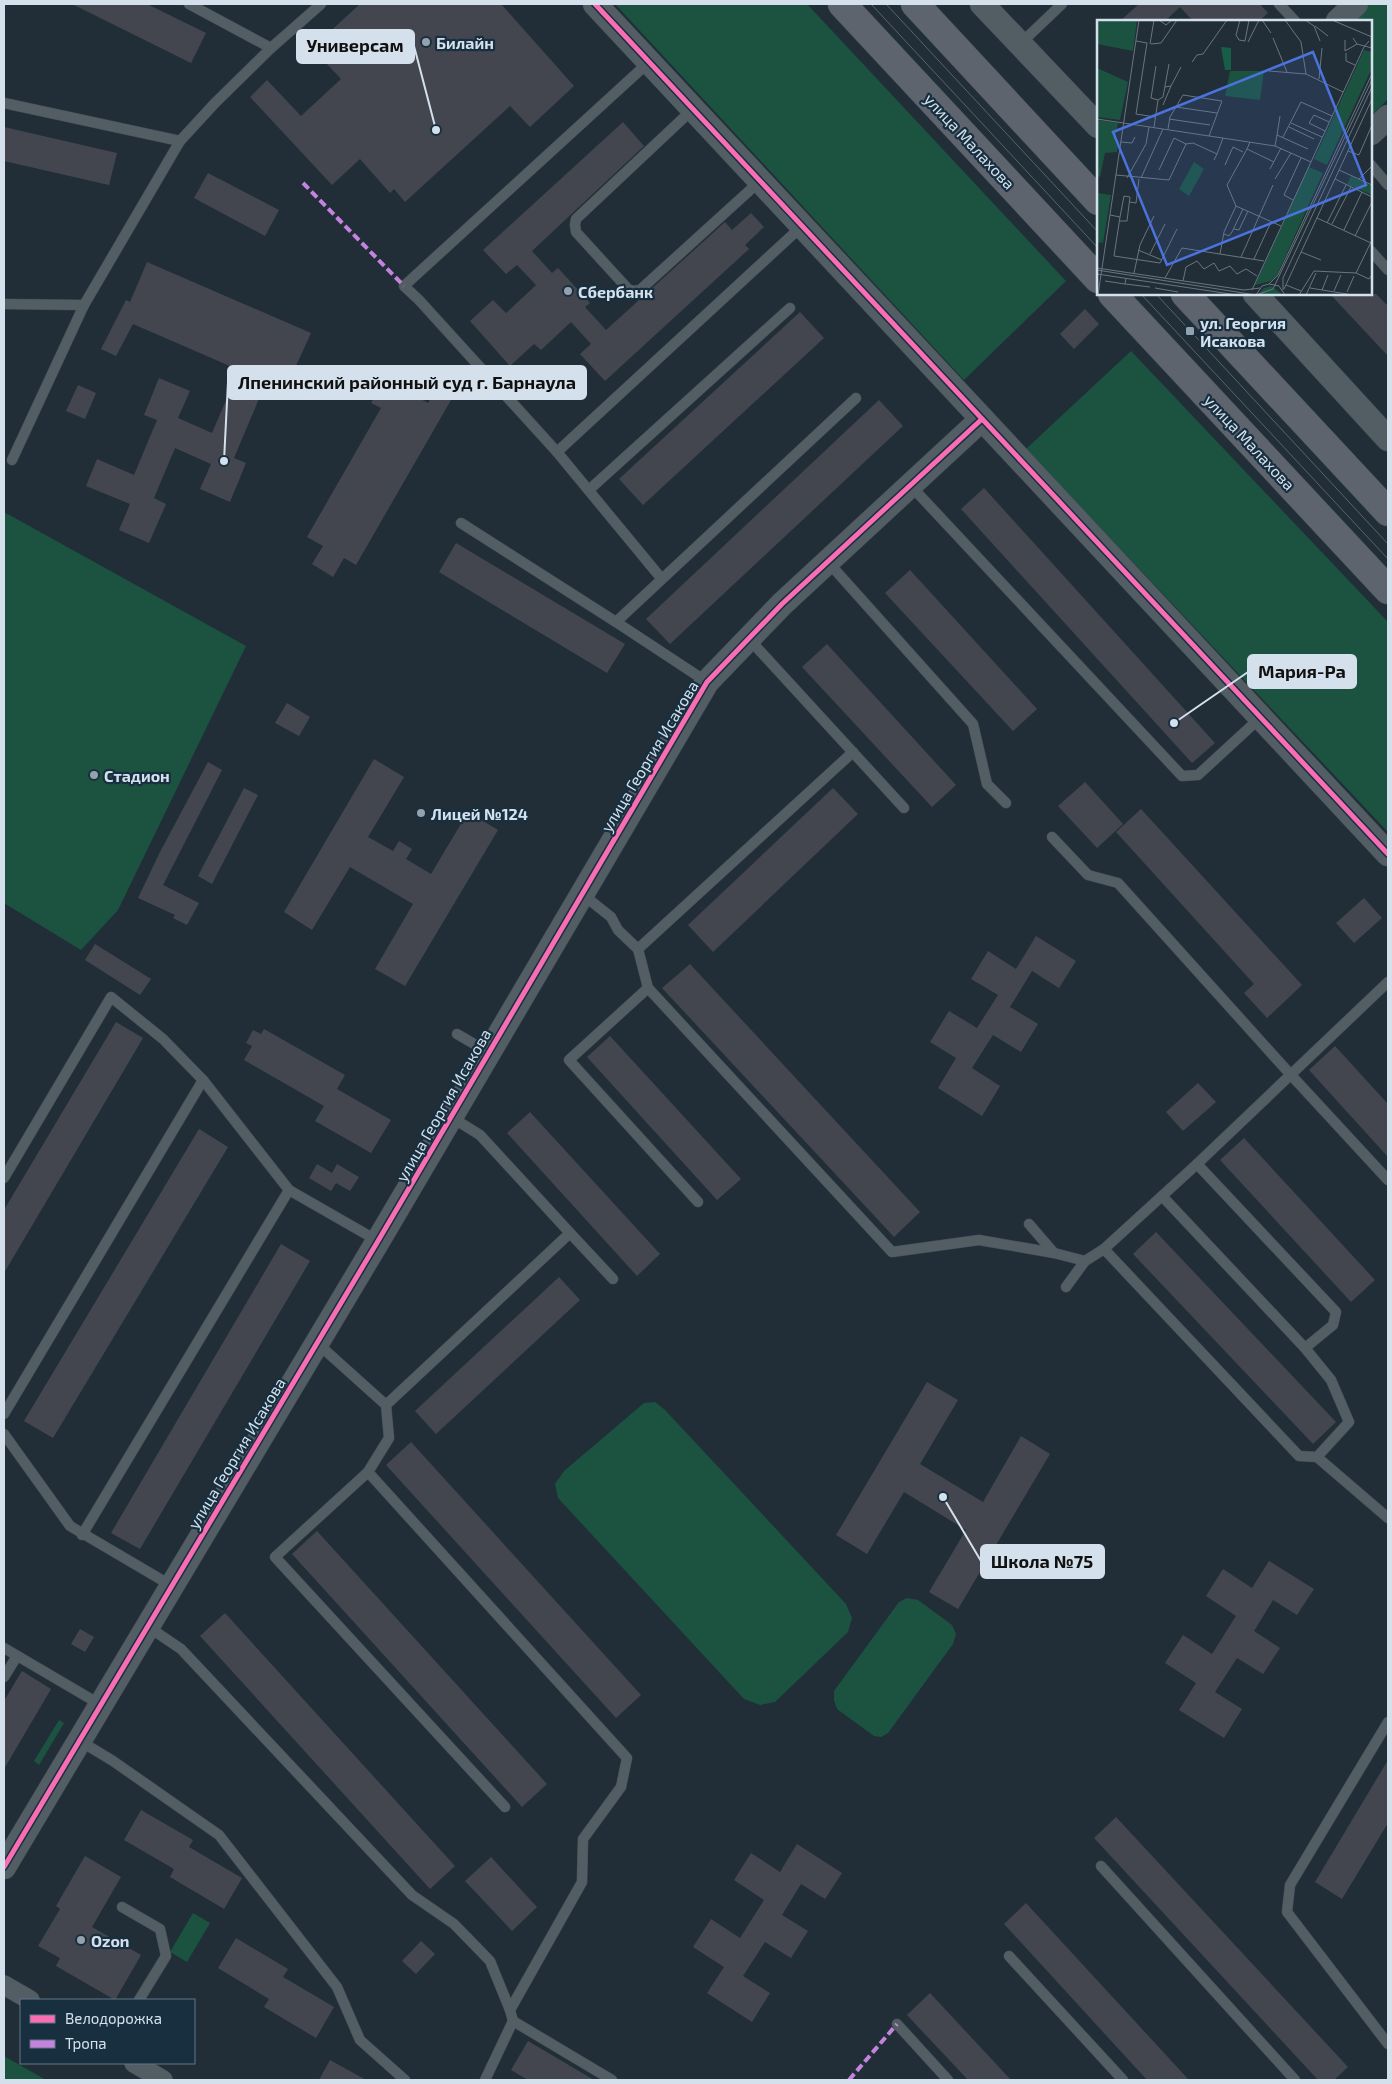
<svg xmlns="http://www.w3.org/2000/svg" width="1392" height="2084" font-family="'Exo 2',sans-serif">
<rect width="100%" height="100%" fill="#212e37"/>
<g fill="#1b5340">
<polygon points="615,4 807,4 1066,281 964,380"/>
<polygon points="1369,4 1388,4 1388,99 1371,116 1371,21 1350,21"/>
<polygon points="1131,351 1388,622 1388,832 1026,449"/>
<polygon points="4,512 246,646 118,910 81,950 4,903"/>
<polygon points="655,1402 665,1410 846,1604 852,1618 848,1632 775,1702 760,1705 744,1699 558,1498 555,1484 564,1471 644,1403"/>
<polygon points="907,1598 918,1600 952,1625 956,1634 953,1644 888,1733 881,1737 874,1736 837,1709 834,1700 834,1691 899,1602"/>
<polygon points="59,1720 64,1723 39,1765 34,1761"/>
<polygon points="193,1913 210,1923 187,1962 170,1952"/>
<polygon points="4,2056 46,2080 4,2080"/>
</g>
<g fill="#44464f">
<polygon points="72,4 147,4 206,33 191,63"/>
<polygon points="360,4 501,4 574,86 530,127 510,106 405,202 394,189 390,193 360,159 332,185 250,97 267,80 301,116 341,79 312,48"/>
<polygon points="1139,4 1260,4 1268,13 1259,21 1193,21 1180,7 1165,21 1120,21"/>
<polygon points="623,122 644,146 532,251 552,273 558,268 590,303 585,307 606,330 725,222 732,230 751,213 764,227 745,245 749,249 605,381 580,354 591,344 571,322 541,350 534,344 510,366 470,321 493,300 506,313 536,285 517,265 506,274 483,250"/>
<polygon points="4,127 117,153 109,185 4,161"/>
<polygon points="208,173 279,210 265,236 194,198"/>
<polygon points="147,262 311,333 285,390 266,382 234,458 246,463 230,502 200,489 211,464 175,448 154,498 166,504 149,543 119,530 130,504 86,486 97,459 134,475 157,420 144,415 159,378 190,391 178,418 212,433 239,370 133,324 116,356 101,349 126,300 130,302"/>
<polygon points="1330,294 1376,294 1388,306 1388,356"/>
<polygon points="1085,309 1099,324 1074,349 1060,334"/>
<polygon points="800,312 824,338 643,505 619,479"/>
<polygon points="385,379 428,403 436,390 451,400 356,565 344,558 333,577 312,564 323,546 307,537 381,408 371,403"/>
<polygon points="78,385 96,393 85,419 66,411"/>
<polygon points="879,400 903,426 670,644 646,619"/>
<polygon points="984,488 1215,743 1192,763 961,509"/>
<polygon points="456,543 625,644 607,673 439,572"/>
<polygon points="910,570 1037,709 1013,731 885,593"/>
<polygon points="827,644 956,785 932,807 802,667"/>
<polygon points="287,703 310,717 299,736 275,723"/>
<polygon points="374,759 404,777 368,837 393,851 399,841 412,849 406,859 431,874 468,812 498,830 405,986 375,969 413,904 350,867 312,930 284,912"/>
<polygon points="208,762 222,770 163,885 199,903 187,925 173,918 175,915 138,898 160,852"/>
<polygon points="1085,782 1123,824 1097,848 1058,806"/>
<polygon points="244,788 258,795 212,884 198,876"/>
<polygon points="833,788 858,814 713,952 688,925"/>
<polygon points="1141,809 1302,985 1267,1018 1244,993 1254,984 1116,832"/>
<polygon points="1364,898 1382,918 1354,943 1336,923"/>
<polygon points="1036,936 1076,961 1059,988 1032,971 1010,1007 1038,1024 1021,1052 993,1035 972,1068 1000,1086 982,1116 938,1088 956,1058 930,1042 949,1011 977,1028 998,995 971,979 988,951 1016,969"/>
<polygon points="95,944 151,979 140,995 85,960"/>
<polygon points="690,964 920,1212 894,1237 662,988"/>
<polygon points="116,1022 143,1038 4,1273 4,1210"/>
<polygon points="264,1029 345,1075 337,1089 391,1120 371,1153 315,1121 324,1106 244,1060 252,1046 246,1043 253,1030 261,1034"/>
<polygon points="610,1036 741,1179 717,1200 587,1057"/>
<polygon points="1335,1046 1388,1104 1388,1157 1309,1070"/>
<polygon points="1198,1083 1216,1102 1183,1131 1166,1112"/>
<polygon points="530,1112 660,1254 637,1276 507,1133"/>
<polygon points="199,1129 228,1147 53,1438 24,1421"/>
<polygon points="1244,1138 1375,1280 1351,1302 1220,1160"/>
<polygon points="317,1164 332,1173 337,1164 359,1177 350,1191 336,1183 331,1191 309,1178"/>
<polygon points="1156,1232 1336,1422 1313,1444 1133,1254"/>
<polygon points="281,1244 310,1261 140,1549 111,1533"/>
<polygon points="559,1277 580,1300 436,1434 415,1411"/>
<polygon points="927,1382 958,1400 920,1464 983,1502 1021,1436 1050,1454 958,1609 929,1592 966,1530 904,1492 867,1554 836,1535"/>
<polygon points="411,1442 641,1695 616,1718 386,1465"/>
<polygon points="317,1531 547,1784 522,1807 292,1554"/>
<polygon points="1269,1561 1314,1589 1297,1615 1273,1600 1254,1631 1280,1648 1263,1674 1237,1658 1215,1692 1242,1709 1224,1738 1179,1710 1196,1683 1165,1663 1183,1635 1212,1654 1236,1616 1206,1596 1223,1569 1252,1588"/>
<polygon points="225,1613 455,1866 430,1889 200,1636"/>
<polygon points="80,1629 94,1637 85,1652 71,1644"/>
<polygon points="22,1671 51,1689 4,1769 4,1701"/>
<polygon points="1388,1760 1388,1823 1342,1899 1315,1882"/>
<polygon points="141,1810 193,1840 189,1847 242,1878 224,1909 170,1877 174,1869 124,1840"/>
<polygon points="1116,1817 1348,2067 1334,2080 1318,2080 1094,1838"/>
<polygon points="797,1844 842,1873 825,1899 801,1884 782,1915 808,1931 791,1958 765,1942 743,1976 770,1993 752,2022 707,1993 724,1967 693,1947 711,1919 740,1938 764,1900 734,1880 751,1853 780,1872"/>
<polygon points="85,1856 121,1877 92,1927 141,1955 115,2000 56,1966 60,1958 38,1946 60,1909 56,1906"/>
<polygon points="491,1857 537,1907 512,1931 465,1881"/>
<polygon points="1026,1903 1189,2080 1147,2080 1004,1924"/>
<polygon points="236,1938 288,1969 283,1977 334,2007 316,2038 264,2007 269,1999 218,1968"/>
<polygon points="421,1941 435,1954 416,1974 402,1961"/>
<polygon points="930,1993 1011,2080 968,2080 907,2015"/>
<polygon points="528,2041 594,2080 528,2080 511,2070"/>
<polygon points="330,2060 366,2080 319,2080"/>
</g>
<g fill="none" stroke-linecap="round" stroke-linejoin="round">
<defs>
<g id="service">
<polyline points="189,4 271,48"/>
<polyline points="1279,4 1295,21"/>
<polyline points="1020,44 1062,4"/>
<polyline points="649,62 404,286 419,300 557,452 661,578"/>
<polyline points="4,103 180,141"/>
<polyline points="693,109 576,219 575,225 576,232 628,289 633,291 640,290 760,181"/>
<polyline points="1371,165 1388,185"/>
<polyline points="1371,251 1388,270"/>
<polyline points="4,304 84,305"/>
<polyline points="557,452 802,226"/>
<polyline points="12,460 84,305 180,141 215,103 271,48 321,4"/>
<polyline points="911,486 1182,776 1198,775 1261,717"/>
<polyline points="590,489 790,308"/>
<polyline points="461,523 616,622"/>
<polyline points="828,562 973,724 987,784 1006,803"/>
<polyline points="749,639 904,808"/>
<polyline points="707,682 616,622 856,398"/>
<polyline points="1052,837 1088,875 1118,883 1291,1075 1388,1180"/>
<polyline points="582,894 611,917 618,930 638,949 853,752"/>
<polyline points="638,949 648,988 892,1252 979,1240 1054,1253 1085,1261 1104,1249"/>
<polyline points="1388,982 1197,1164 1104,1249 1299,1456 1317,1457 1388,1518"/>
<polyline points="648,988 569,1060 698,1202"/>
<polyline points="457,1034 488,1052"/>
<polyline points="451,1117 480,1135 570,1233"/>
<polyline points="1197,1164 1336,1312 1333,1325 1305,1348"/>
<polyline points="4,1178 111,997 163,1039 203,1080 289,1190 378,1241"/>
<polyline points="1162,1196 1305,1348 1331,1380 1349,1422 1317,1457"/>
<polyline points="1029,1224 1054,1253"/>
<polyline points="1066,1287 1085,1261"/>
<polyline points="317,1343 386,1405"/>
<polyline points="4,1414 203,1080"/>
<polyline points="4,1434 70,1526 172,1586"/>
<polyline points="368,1472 389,1438 386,1405 570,1233 613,1279"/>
<polyline points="82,1535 289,1190"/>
<polyline points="147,1626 181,1649 412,1895 454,1924 490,1961 510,2010"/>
<polyline points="4,1648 101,1705"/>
<polyline points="4,1677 17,1656"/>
<polyline points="1388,1722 1290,1885 1287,1912 1388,2044"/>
<polyline points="80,1741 113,1761 219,1835 337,1987 360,2040 405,2080"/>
<polyline points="1101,1866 1295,2080"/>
<polyline points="122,1907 160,1929 166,1956 139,2000"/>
<polyline points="1009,1956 1123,2080"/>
<polyline points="513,2021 612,2080"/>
<polyline points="897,2024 948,2080"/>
<polyline points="485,2080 513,2021 510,2010 582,1882 583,1839 621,1787 627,1758 368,1472 275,1557 505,1807"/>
</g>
<g id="minor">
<polyline points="4,1985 30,2000"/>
<polyline points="134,2063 163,2080"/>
</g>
<g id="tertiary">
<polyline points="595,4 1388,854"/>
<polyline points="982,4 1098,126"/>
<polyline points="1338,21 1356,4"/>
<polyline points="1371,133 1388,117"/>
<polyline points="1255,294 1388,439"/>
<polyline points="4,1867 378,1241 707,682 782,604 982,419"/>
</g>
<g id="primary">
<polyline points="842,4 1098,279"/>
<polyline points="915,4 1098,201"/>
<polyline points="1112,294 1388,590"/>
<polyline points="1185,294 1388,512"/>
</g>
</defs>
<use href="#service" stroke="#414a53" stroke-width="11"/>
<use href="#minor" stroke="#414a53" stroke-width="20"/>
<use href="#tertiary" stroke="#414a53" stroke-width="25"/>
<use href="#primary" stroke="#414a53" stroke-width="29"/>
<use href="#service" stroke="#535d64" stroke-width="10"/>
<use href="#minor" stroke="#535d64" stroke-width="19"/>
<use href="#tertiary" stroke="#535d64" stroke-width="24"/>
<use href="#primary" stroke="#5e646e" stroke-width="28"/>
<g stroke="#5a6369" stroke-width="1">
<polyline points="871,4 1098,248"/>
<polyline points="886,4 1098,232"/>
<polyline points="1141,294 1388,559"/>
<polyline points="1156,294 1388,544"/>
</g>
<g stroke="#c483df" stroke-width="4" stroke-dasharray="8 4" stroke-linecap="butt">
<polyline points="303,183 404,286"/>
<polyline points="849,2080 897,2024"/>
</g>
<defs>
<g id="cycleway">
<polyline points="595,4 1388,854"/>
<polyline points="4,1867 378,1241 707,682 782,604 982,419"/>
</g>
</defs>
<use href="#cycleway" stroke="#182f40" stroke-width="8"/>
<use href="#cycleway" stroke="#f96db3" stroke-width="5"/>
</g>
<g fill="#95a2ad" stroke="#182f40" stroke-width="2">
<circle cx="426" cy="42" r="5"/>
<circle cx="568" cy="291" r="5"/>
<rect x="1185" y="326" width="10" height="10" rx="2.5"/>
<circle cx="94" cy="775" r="5"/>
<circle cx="421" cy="813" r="5"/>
<circle cx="81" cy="1940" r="5"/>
</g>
<g text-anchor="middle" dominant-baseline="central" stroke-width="4.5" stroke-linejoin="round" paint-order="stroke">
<g font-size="16" font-weight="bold" fill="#d4e1ed" stroke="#182f40" text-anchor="start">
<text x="436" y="42">Билайн</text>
<text x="578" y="291">Сбербанк</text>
<text x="1200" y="322">ул. Георгия<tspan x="1200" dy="18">Исакова</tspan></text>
<text x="104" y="775">Стадион</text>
<text x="431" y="813">Лицей №124</text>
<text x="91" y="1940">Ozon</text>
</g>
<g font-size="16" fill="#d4e1ed" stroke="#182f40">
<text transform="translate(970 141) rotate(47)">улица Малахова</text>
<text transform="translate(1250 442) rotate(47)">улица Малахова</text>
<text transform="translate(649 756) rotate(-59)">улица Георгия Исакова</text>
<text transform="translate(443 1105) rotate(-60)">улица Георгия Исакова</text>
<text transform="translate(236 1453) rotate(-59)">улица Георгия Исакова</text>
</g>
</g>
<g transform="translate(1097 20)">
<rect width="275" height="275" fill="#212e37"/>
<path d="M0,0h40l-4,31 -36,-7zM267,30l8,2v16l-45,97 -13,-6zM0,48l31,14 -8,38 -23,-3zM133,51h34l-4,29 -35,-4zM0,100l21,3 -3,17 4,1 -2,11 -12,1 -5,24 -3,-1zM97,142l10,7 -15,27 -10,-7zM212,147l14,6 -46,102 -6,6 -16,4zM254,156l21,10v9l-25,-11zM0,173l14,2 -8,48 -6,-1zM174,266l12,9h-25l6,-7z" fill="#1b5340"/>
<path d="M124,27l10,1v22h-6z" fill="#185d47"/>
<path fill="none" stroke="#697680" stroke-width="1" d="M62,0l7,5 6,-5M143,0l-4,15 3,5 6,1 4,-21M165,0l9,13M188,0l16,22 5,32M208,0l9,6 6,15M235,0l40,17M218,6l13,10M176,18l14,34M256,18l4,6 15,4M248,20v11l12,-7M39,21l11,2 -11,71 19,3M151,22l11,-22M53,24l4,-24M54,24l10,-1 16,-23M249,33v8l9,4M95,42l5,-7 6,-1 24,-34M172,51l37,3 37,18M222,59l3,-31M68,67l6,-1 10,-19M61,80l5,-3 6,-33M66,85l8,-19M79,87l41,6M0,99l178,27 36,16M72,99l41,6M194,103l31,14M57,107l4,-27 -7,-2 5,-32M192,107l25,12M71,109l2,-12 13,-22 39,6 -13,35M228,111l-16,-8 5,-8 15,7M180,115l3,-19M186,117l18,-35 31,14M24,122l11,1 3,-6M153,122l-3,7 27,13M89,124l7,-1 24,11 -3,6M178,126l2,-11 31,14M251,131l11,4 13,-30M120,134l6,-16M128,145l8,-18 10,5M173,149l11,-21M242,150l33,15M19,155l53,5 17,-36 -12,-6 -15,32M30,158l19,-34 3,-17M44,158l22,-49M178,159l16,-26M238,159l37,18M262,159l13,-13M196,180l-9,-5 17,-37M33,182l6,1 3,-24M139,186l-9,-21 20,-36M13,195l10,2 -6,39 46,7 17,-34M220,198l54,25M23,201h7l3,-24 -6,-1 -4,21M230,203l19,-38M235,204l19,-37M137,209l5,1 9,-19M247,210l18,-38M127,214l5,2 3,-4 11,-23M258,216l17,-34M41,230l24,10M204,232l20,8M53,234l15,-30M123,234l4,-22 12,-26 45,20M144,237l32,-72M157,239l17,-37M0,248l147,22 16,-2M0,250l159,25 17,-6 99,-209M37,253l6,-28 14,-29M259,253l16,-33M0,254l140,21M68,258l17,-30 82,13M8,261l20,3 1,-6M86,261l3,-14 11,-6 7,8 10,-6 5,8 11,-5 7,8 9,-5 11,7M28,264l25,3M172,264l9,-9 94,-201M189,265l15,6M58,268l23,4M213,268l43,7M187,269l88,-190M155,270l112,-243 5,-6M186,270v-12l89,-191M225,270l6,-15M237,271l7,-16M250,272l7,-16M1,275l41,-275M159,275l6,-9 7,-2 10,2 6,9M202,275l15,-24 42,2 13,6 3,-4M209,275l10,-22"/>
<path fill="#4b73dd" fill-opacity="0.15" stroke="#4b73dd" stroke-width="2.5" d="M216,32l53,133 -199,80 -54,-133z"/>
<rect width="275" height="275" fill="none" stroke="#d4e1ed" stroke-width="2.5"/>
</g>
<path fill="none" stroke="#d4e1ed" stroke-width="2" d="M436 130L414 46M224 461L228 382M1174 723L1248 672M943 1497L981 1561"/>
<g fill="#d4e1ed" stroke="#182f40" stroke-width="2">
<circle cx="436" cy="130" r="5"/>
<circle cx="224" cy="461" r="5"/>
<circle cx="1174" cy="723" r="5"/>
<circle cx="943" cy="1497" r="5"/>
</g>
<g fill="#d4e1ed" stroke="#d4e1ed" stroke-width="2">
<rect x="297" y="30" width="117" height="33" rx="5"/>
<rect x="228" y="366" width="358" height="33" rx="5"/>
<rect x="1248" y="655" width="108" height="33" rx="5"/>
<rect x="981" y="1545" width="123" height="33" rx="5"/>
</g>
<g font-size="18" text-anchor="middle" font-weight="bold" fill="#111">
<text x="355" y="52">Универсам</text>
<text x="407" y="389">Лпенинский районный суд г. Барнаула</text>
<text x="1302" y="678">Мария-Ра</text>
<text x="1042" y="1568">Школа №75</text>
</g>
<rect width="1392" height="2084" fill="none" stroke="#d4e1ed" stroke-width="10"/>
<rect x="20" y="1999" width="175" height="65" fill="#182f40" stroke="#637685"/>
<rect x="30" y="2015" width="25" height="8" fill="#f96db3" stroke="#637685"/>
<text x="65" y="2024" font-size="15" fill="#d4e1ed">Велодорожка</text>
<rect x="30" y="2040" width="25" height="8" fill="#c483df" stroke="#637685"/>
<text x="65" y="2049" font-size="15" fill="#d4e1ed">Тропа</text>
</svg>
